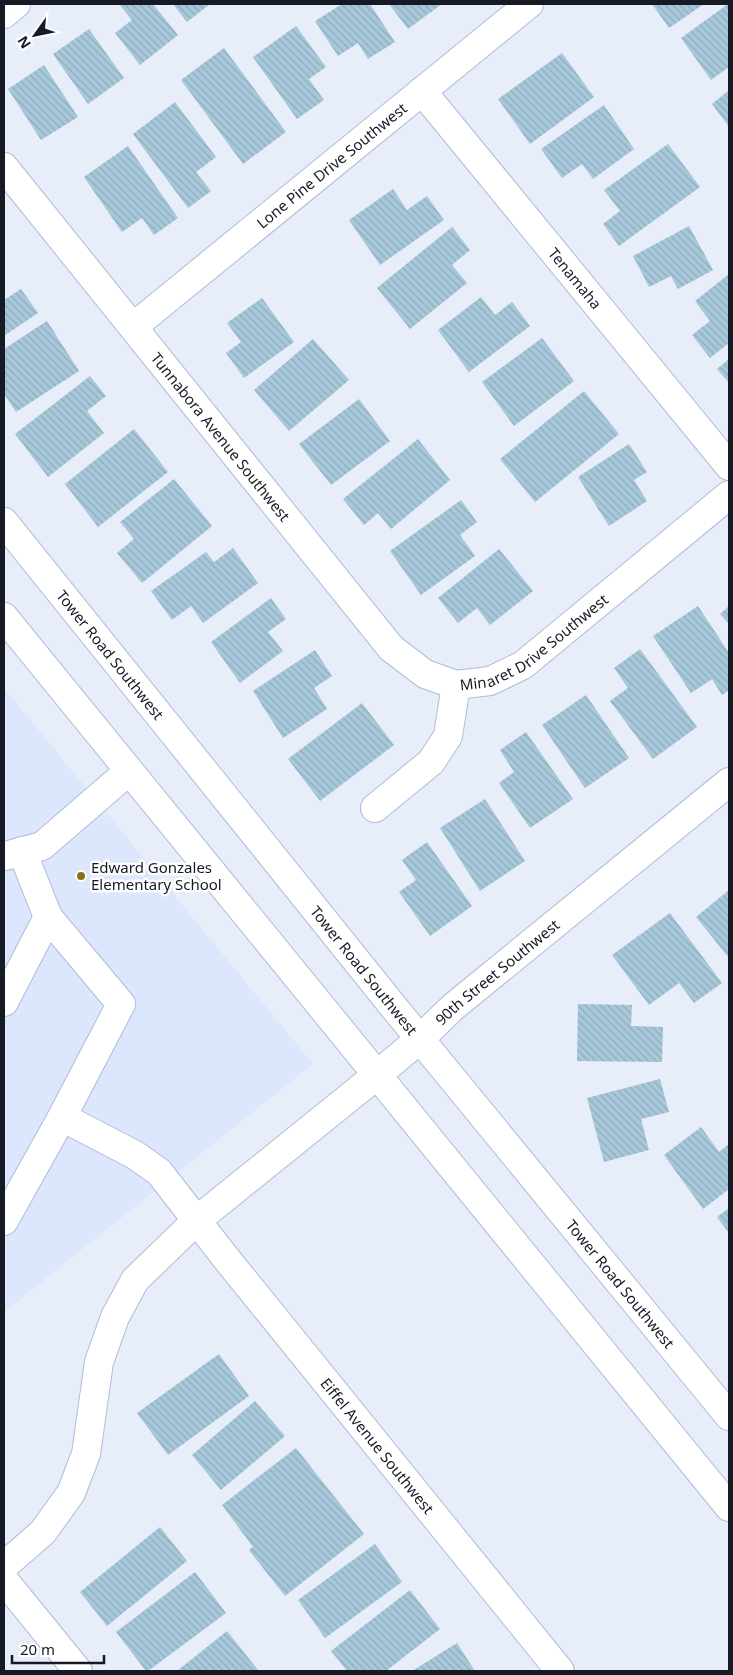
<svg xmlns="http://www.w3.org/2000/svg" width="733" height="1675" font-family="'Noto Sans',sans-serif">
<defs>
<pattern id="building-back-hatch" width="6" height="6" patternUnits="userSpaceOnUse" patternTransform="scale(1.25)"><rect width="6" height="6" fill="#a7c8da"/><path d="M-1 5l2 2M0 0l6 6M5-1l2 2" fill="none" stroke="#8fabbb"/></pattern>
</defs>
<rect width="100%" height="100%" fill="#e7edf9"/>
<polygon fill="#dce6fd" points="4,688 313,1064 4,1312"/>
<g fill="url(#building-back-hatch)">
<polygon points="119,4 153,4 178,35 140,65 115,33 132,20"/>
<polygon points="173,4 210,4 187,22"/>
<polygon points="342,4 370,4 395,42 368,59 358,43 338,56 315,21"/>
<polygon points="389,4 442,4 408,29"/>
<polygon points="652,4 704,4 669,28"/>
<polygon points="728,4 729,4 729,67 711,80 681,38"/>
<polygon points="296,26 326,67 309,79 324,100 297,119 253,57"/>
<polygon points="89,29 124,78 88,104 53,54"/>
<polygon points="224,48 286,132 243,164 181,80"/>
<polygon points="562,53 594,97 530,144 498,99"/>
<polygon points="44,65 78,117 41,140 8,89"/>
<polygon points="729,90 729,127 712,104"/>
<polygon points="175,102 216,157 196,172 211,191 188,208 133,134"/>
<polygon points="604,105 634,149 593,179 582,164 562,178 541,149"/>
<polygon points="668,144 700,187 619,246 603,224 620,211 604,190"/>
<polygon points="128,146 178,218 154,235 142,218 122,232 84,177"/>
<polygon points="393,189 407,210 427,196 444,220 380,265 349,220"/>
<polygon points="689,226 713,270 678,289 671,276 649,287 633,256"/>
<polygon points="452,227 470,250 452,265 467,283 410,329 377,288"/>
<polygon points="729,274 729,343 710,358 692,335 710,321 695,301"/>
<polygon points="21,289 38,313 4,336 4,300"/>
<polygon points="481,297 495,315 512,302 530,326 469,372 438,330"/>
<polygon points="262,298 294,342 244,378 226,353 241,342 227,323"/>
<polygon points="47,321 79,371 16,412 4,394 4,349"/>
<polygon points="542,338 574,381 514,426 482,382"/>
<polygon points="313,339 349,380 289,431 254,390"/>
<polygon points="729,359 729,383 717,369"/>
<polygon points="90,376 106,396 87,411 104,433 48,477 15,434"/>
<polygon points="584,391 619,434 535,502 500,459"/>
<polygon points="359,399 390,441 331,485 299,444"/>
<polygon points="134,429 168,472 98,527 65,484"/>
<polygon points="418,439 450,480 391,529 378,513 364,525 343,499"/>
<polygon points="629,444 647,472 634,480 647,501 609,526 578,477"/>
<polygon points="174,479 212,526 142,583 117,553 134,539 120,522"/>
<polygon points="461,500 477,522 460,535 475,556 421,595 390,551"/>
<polygon points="233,548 258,583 203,623 191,606 172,620 151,591 206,552 214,562"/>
<polygon points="499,549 533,591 490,625 477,608 458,623 438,598"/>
<polygon points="271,598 286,619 268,632 283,651 240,683 211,642"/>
<polygon points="698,606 729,653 729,690 722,695 712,679 691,693 653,636"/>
<polygon points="729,606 729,624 720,614"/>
<polygon points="640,649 697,727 653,759 610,701 628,688 614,668"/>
<polygon points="315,650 332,676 314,688 327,709 283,738 253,691"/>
<polygon points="586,695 629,758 585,788 542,725"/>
<polygon points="362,703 394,745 320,801 288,759"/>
<polygon points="526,732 573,799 530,828 499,783 514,772 500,750"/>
<polygon points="485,799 525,861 480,891 440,828"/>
<polygon points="427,842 472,906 430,936 399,892 416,880 402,860"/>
<polygon points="729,890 729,958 696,917"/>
<polygon points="670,913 722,983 694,1003 679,983 649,1005 612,955"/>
<polygon points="578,1004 632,1005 631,1026 663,1027 662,1062 577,1061"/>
<polygon points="660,1079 669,1112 641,1119 649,1150 604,1162 587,1098"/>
<polygon points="701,1127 719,1152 729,1144 729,1189 703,1209 664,1155"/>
<polygon points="729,1208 729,1233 717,1217"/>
<polygon points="219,1354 249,1396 168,1455 137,1413"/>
<polygon points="255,1401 285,1436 221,1490 192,1455"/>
<polygon points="296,1448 364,1534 285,1596 249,1550 253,1547 222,1505"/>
<polygon points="160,1527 187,1561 107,1626 80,1592"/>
<polygon points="375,1544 402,1582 325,1638 298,1600"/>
<polygon points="195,1572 226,1613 148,1671 146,1671 116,1632"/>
<polygon points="410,1590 440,1629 386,1671 347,1671 331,1651"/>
<polygon points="227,1631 258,1670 177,1671"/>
<polygon points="457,1643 475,1671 412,1671"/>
</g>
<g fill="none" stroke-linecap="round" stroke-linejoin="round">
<defs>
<g id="minor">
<polyline points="4,14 16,4"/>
<path id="s1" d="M422,91l307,375"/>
<path id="s2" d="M4,167l387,481 34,26 31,11"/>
<path id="s3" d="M133,327l396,-323"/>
<path id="s4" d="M4,522l388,483 337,411"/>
<polyline points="4,617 729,1507"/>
<path id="s5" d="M375,808l56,-46 17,-26 8,-51 34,-4 33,-16 206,-170"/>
<polyline points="22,851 48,917 121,1004 62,1117"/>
<polyline points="5,856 42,846 129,771"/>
<polyline points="4,1002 48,917"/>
<path id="s6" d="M4,1221l58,-104 73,38 24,17 66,85 335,414"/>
<path id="s7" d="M4,1566l39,-34 28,-39 15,-39 13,-92 16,-45 20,-37 61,-59 181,-146 43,-36 33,-32 276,-225"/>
<polyline points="4,1580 78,1671"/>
</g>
</defs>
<use href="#minor" stroke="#afbcd9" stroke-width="30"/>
<use href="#minor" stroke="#fff" stroke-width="28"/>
</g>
<circle fill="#867416" stroke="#fff" stroke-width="2" cx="81" cy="876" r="5"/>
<g text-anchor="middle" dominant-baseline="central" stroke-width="5" stroke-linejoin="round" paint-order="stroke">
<g font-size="15" fill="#151a24" stroke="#fff">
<text stroke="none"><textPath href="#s3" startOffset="256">Lone Pine Drive Southwest</textPath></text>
<text stroke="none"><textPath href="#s1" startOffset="242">Tenamaha</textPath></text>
<text stroke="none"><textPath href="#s2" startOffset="346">Tunnabora Avenue Southwest</textPath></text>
<text stroke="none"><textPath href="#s5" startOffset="246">Minaret Drive Southwest</textPath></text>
<text stroke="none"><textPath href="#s4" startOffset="170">Tower Road Southwest</textPath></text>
<text stroke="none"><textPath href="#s4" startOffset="575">Tower Road Southwest</textPath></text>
<text stroke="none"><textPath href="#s7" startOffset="800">90th Street Southwest</textPath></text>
<text stroke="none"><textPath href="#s4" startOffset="980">Tower Road Southwest</textPath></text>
<text stroke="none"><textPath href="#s6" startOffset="581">Eiffel Avenue Southwest</textPath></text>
</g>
<g font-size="15" fill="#151a24" stroke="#fff" text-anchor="start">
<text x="91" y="867">Edward Gonzales<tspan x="91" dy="17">Elementary School</tspan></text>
</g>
</g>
<rect width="733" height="1675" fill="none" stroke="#151a24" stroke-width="10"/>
<g transform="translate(35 35) rotate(237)" stroke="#ffffff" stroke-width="4" paint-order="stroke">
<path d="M0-4L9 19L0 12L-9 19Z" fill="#151a24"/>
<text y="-8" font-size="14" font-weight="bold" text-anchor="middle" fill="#151a24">N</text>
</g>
<path d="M12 1655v8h92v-8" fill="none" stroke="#151a24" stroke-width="2.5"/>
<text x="20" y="1655" font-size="15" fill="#151a24" stroke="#ffffff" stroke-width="4" paint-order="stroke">20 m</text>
</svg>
